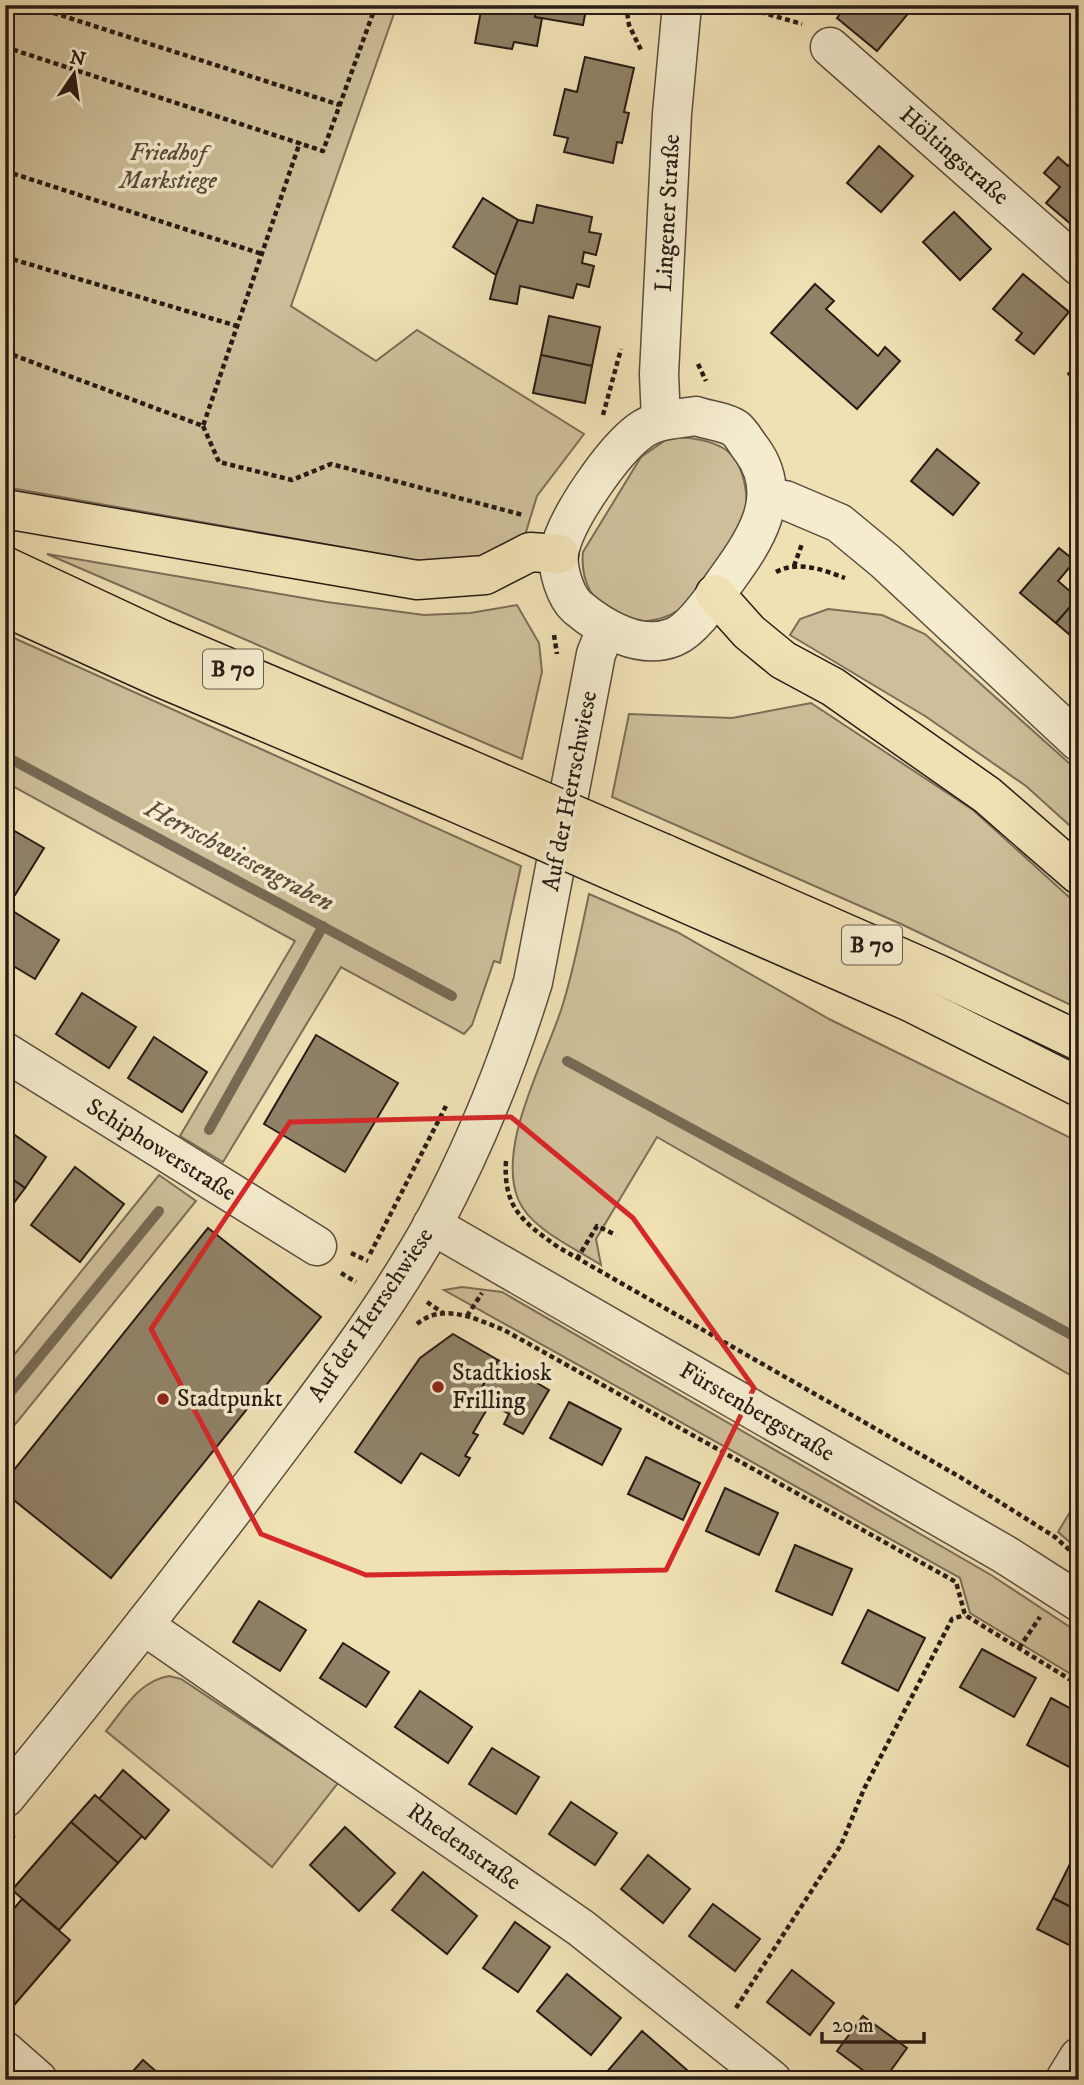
<svg xmlns="http://www.w3.org/2000/svg" width="1084" height="2085" font-family="'IM FELL DW Pica',serif">
<rect width="100%" height="100%" fill="#f0e1b5"/>
<filter id="stains"><feTurbulence type="fractalNoise" baseFrequency=".00286" numOctaves="4"/><feColorMatrix values="0 0 0 0 .2 0 0 0 0 .09 0 0 0 0 .02 0 0 0 .5 -.17"/></filter>
<radialGradient id="worn" r=".72"><stop offset=".6" stop-color="#630" stop-opacity="0"/><stop offset="1" stop-color="#630" stop-opacity=".3"/></radialGradient>
<g fill="#cebf9a" stroke="#7b6d57" stroke-width="2">
<polygon points="5,5 397,5 291,306 376,361 417,330 584,434 537,496 525,535 506,548 471,560 425,562 5,487"/>
<path d="M670,437c19,0 37,2 53,11 22,13 28,53 20,75 -10,25 -39,57 -56,81 -45,38 -110,9 -104,-52l58,-95z"/>
<polygon points="47,554 327,602 424,615 470,613 517,605 539,643 542,672 522,759"/>
<polygon points="828,609 882,615 925,634 1079,772 1079,834 1026,786 925,716 790,635 800,619"/>
<polygon points="5,634 521,866 500,963 494,961 472,1025 464,1034 341,967 223,1162 180,1136 295,941 5,782"/>
<polygon points="811,703 973,810 1079,906 1079,1009 901,924 612,797 629,714 732,718"/>
<path d="M589,894l88,38 152,87 250,123v238l-422,-243 -61,102 5,26c-26,-17 -71,-36 -83,-66 -22,-55 29,-142 45,-195 11,-36 18,-73 26,-110z"/>
<polygon points="159,1175 196,1201 5,1437 5,1366"/>
<polygon points="462,1287 502,1292 991,1575 1079,1633 1079,1679 970,1613 960,1578 444,1290"/>
<polygon points="1079,1497 1079,1550 1058,1532"/>
<path d="M169,1676l12,3 157,104 -66,84 -166,-136c18,-22 33,-50 63,-55z"/>
</g>
<g fill="none" stroke-linecap="round" stroke-linejoin="round">
<g stroke="#776a54" stroke-width="10">
<polyline points="5,756 452,996"/>
<polyline points="567,1061 1079,1339"/>
<polyline points="209,1130 323,926"/>
<polyline points="5,1399 159,1211"/>
</g>
</g>
<g fill="#908268" stroke="#281b14" stroke-width="2">
<polygon points="482,5 537,5 535,17 542,18 537,46 514,42 512,49 475,43"/>
<polygon points="537,5 587,5 583,25 535,17"/>
<polygon points="847,5 895,5 907,15 877,51 837,18"/>
<polygon points="585,57 634,68 624,112 629,113 622,143 617,142 613,163 564,152 568,138 554,135 565,89 577,92"/>
<polygon points="879,146 913,176 881,212 847,183"/>
<polygon points="1079,154 1079,231 1046,203 1060,187 1044,173 1058,157 1068,166"/>
<polygon points="483,198 518,220 496,275 453,247"/>
<polygon points="537,205 592,217 589,232 601,234 596,255 584,252 582,263 594,266 589,287 577,284 573,298 520,286 517,304 490,299 496,275 518,220 533,223"/>
<polygon points="954,212 991,249 960,280 923,242"/>
<polygon points="1023,274 1069,312 1034,354 1016,340 1022,333 993,309"/>
<polygon points="815,284 834,301 826,309 878,356 885,347 900,361 857,409 771,333"/>
<polygon points="549,316 600,327 592,366 541,355"/>
<polygon points="541,355 592,366 585,403 533,393"/>
<polygon points="1079,361 1079,384 1068,374"/>
<polygon points="937,449 979,483 953,515 911,481"/>
<polygon points="1059,548 1075,561 1058,581 1078,598 1056,623 1020,593"/>
<polygon points="1078,598 1079,599 1079,643 1056,623"/>
<polygon points="6,826 44,848 15,895 5,889"/>
<polygon points="8,908 59,940 35,979 5,961"/>
<polygon points="82,993 136,1027 109,1068 56,1034"/>
<polygon points="316,1035 398,1083 345,1172 264,1124"/>
<polygon points="154,1037 207,1072 182,1112 128,1078"/>
<polygon points="5,1128 46,1157 25,1188 5,1174"/>
<polygon points="75,1167 124,1204 80,1262 31,1225"/>
<polygon points="5,1174 25,1188 5,1215"/>
<polygon points="208,1228 321,1317 111,1578 5,1493 5,1481"/>
<polygon points="453,1334 498,1360 477,1396 490,1404 473,1433 478,1435 465,1456 470,1458 459,1476 421,1453 401,1483 355,1452 420,1358"/>
<polygon points="498,1360 549,1390 523,1434 504,1424 509,1414 477,1396"/>
<polygon points="569,1402 621,1429 602,1465 550,1438"/>
<polygon points="646,1457 700,1483 683,1520 628,1494"/>
<polygon points="725,1488 778,1513 759,1555 706,1531"/>
<polygon points="795,1545 852,1569 832,1615 776,1591"/>
<polygon points="259,1601 306,1630 280,1671 233,1642"/>
<polygon points="868,1610 925,1638 898,1691 842,1663"/>
<polygon points="343,1643 389,1672 366,1707 320,1678"/>
<polygon points="982,1649 1036,1678 1014,1717 960,1687"/>
<polygon points="420,1691 472,1727 448,1763 395,1727"/>
<polygon points="1051,1698 1079,1713 1079,1772 1027,1745"/>
<polygon points="492,1748 539,1777 516,1814 469,1784"/>
<polygon points="123,1770 169,1810 145,1839 99,1799"/>
<polygon points="95,1795 142,1836 118,1863 71,1822"/>
<polygon points="571,1802 617,1833 595,1865 549,1834"/>
<polygon points="71,1822 118,1863 59,1930 12,1890"/>
<polygon points="345,1827 395,1873 359,1911 310,1865"/>
<polygon points="1079,1846 1079,1871 1069,1866"/>
<polygon points="648,1855 690,1889 663,1923 621,1889"/>
<polygon points="1069,1866 1079,1871 1079,1911 1053,1898"/>
<polygon points="423,1872 477,1916 447,1954 392,1910"/>
<polygon points="1053,1898 1079,1911 1079,1950 1037,1929"/>
<polygon points="22,1899 70,1940 15,2004 5,1996 5,1919"/>
<polygon points="713,1904 760,1939 735,1971 689,1936"/>
<polygon points="515,1922 550,1947 518,1992 483,1968"/>
<polygon points="792,1970 834,2003 810,2035 767,2002"/>
<polygon points="567,1974 621,2018 591,2055 537,2011"/>
<polygon points="863,2016 907,2048 884,2080 876,2080 837,2051"/>
<polygon points="642,2031 695,2077 693,2080 614,2080 606,2073"/>
<polygon points="143,2060 166,2080 125,2080"/>
</g>
<g fill="none" stroke-linecap="round" stroke-linejoin="round">
<defs>
<g id="minor">
<polyline points="830,47 1079,266"/>
<path d="M696,416c11,4 31,6 40,13 6,5 11,15 16,21 35,48 0,94 -28,133 -12,17 -31,46 -50,54 -34,14 -72,-9 -97,-30 -12,-11 -20,-38 -18,-54 6,-34 54,-102 81,-122 16,-12 37,-12 56,-15z"/>
<polyline points="661,421 659,374 672,114 682,5"/>
<polyline points="768,498 785,500 839,523 885,561 1079,742"/>
<polyline points="5,1052 317,1246"/>
<polyline points="432,1225 1004,1554 1079,1602"/>
<polyline points="146,1627 581,1928 772,2080"/>
<path d="M5,1798c91,-111 179,-223 265,-337 57,-76 116,-152 162,-235 42,-78 75,-160 101,-244l63,-328 10,-25"/>
<polyline points="5,2051 38,2080"/>
<polyline points="1065,2080 1079,2057"/>
</g>
<g id="highway">
<polyline points="5,509 417,580 485,575 530,552 559,554"/>
<polyline points="5,566 161,639 464,767"/>
<polyline points="715,594 749,632 783,660 833,687 987,795 1079,875"/>
<polyline points="5,607 161,678 447,799"/>
<polyline points="663,853 938,974 1079,1041"/>
<polyline points="651,888 910,1002 1079,1087"/>
</g>
</defs>
<use href="#minor" stroke="#5a4c3c" stroke-width="41"/>
<use href="#highway" stroke="#281b14" stroke-width="41"/>
<g stroke="#281b14" stroke-width="4.5" stroke-dasharray="5 3.5" stroke-linecap="butt">
<polyline points="29,5 340,105"/>
<polyline points="626,5 629,25 641,50"/>
<polyline points="736,5 802,24"/>
<polyline points="5,47 323,151 376,5"/>
<polyline points="5,171 262,254"/>
<polyline points="5,257 237,326"/>
<polyline points="5,352 203,426 300,142"/>
<polyline points="698,364 706,381"/>
<polyline points="603,415 621,349"/>
<polyline points="203,426 219,462 292,480 331,464 523,515"/>
<polyline points="794,566 802,544"/>
<path d="M776,572c23,-12 47,-2 69,6"/>
<polyline points="554,635 557,654"/>
<path d="M506,1161c-3,47 17,61 52,86l402,230 95,60 19,17"/>
<polyline points="351,1253 368,1261"/>
<polyline points="370,1254 446,1106"/>
<polyline points="577,1259 597,1226 616,1235"/>
<polyline points="341,1273 356,1282"/>
<polyline points="427,1302 443,1313"/>
<polyline points="467,1316 482,1293"/>
<path d="M417,1324c26,-22 59,-5 87,6l452,252 9,33 114,70"/>
<polyline points="1019,1648 1040,1617"/>
<polyline points="5,1845 15,1834"/>
<polyline points="736,2008 841,1845 864,1789 952,1619 965,1615"/>
</g>
<use href="#minor" stroke="#f5eccf" stroke-width="38"/>
<use href="#highway" stroke="#f0e1b5" stroke-width="38"/>
<defs>
<g id="highway-bridge">
<polyline points="464,767 663,853"/>
<polyline points="447,799 651,888"/>
</g>
</defs>
<use href="#highway-bridge" stroke="#281b14" stroke-width="41" stroke-linecap="butt"/>
<use href="#highway-bridge" stroke="#f0e1b5" stroke-width="38"/>
</g>
<path fill="none" stroke="#d62828" stroke-width="5" stroke-linejoin="round" d="M511,1117l122,101 121,170 -88,182 -300,5 -105,-41 -110,-205 139,-207z"/>
<g fill="#8f2418" stroke="#f5eccf" stroke-width="2.5">
<circle cx="438" cy="1387" r="7"/>
<circle cx="163" cy="1399" r="7"/>
</g>
<g text-anchor="middle" dominant-baseline="central" stroke-width="7" stroke-linejoin="round" paint-order="stroke">
<g fill="#f5eccf" stroke="#665a4c" stroke-width="2">
<rect x="203" y="649.5" width="60" height="39" rx="5"/>
<rect x="842" y="925.5" width="60" height="39" rx="5"/>
</g>
<g font-size="23" font-weight="bold" fill="#281b14">
<text x="233" y="669">B 70</text>
<text x="872" y="945">B 70</text>
</g>
<g font-size="24" font-style="italic" fill="#5a4c3c" stroke="#f5eccf">
<text x="168" y="153">Friedhof<tspan x="168" dy="28">Markstiege</tspan></text>
</g>
<g font-size="24" fill="#281b14" stroke="#f5eccf">
<text transform="translate(954 156) rotate(41)">Höltingstraße</text>
<text transform="translate(668 213) rotate(-87)">Lingener Straße</text>
<text transform="translate(570 791) rotate(-79)">Auf der Herrschwiese</text>
<text transform="translate(161 1150) rotate(32)">Schiphowerstraße</text>
<text transform="translate(371 1315) rotate(-56)">Auf der Herrschwiese</text>
<text transform="translate(757 1412) rotate(30)">Fürstenbergstraße</text>
<text transform="translate(464 1847) rotate(35)">Rhedenstraße</text>
</g>
<g font-size="24" fill="#281b14" stroke="#f5eccf" text-anchor="start">
<text x="452" y="1373">Stadtkiosk<tspan x="452" dy="28">Frilling</tspan></text>
<text x="177" y="1399">Stadtpunkt</text>
</g>
<g font-size="26" font-style="italic" fill="#5d4f3e" stroke="#f5eccf">
<text transform="translate(239 856) rotate(28)">Herrschwiesengraben</text>
</g>
</g>
<rect width="1084" height="2085" fill="none" stroke="#f0e1b5" stroke-width="28"/>
<rect x="7" y="7" width="1070" height="2071" fill="none" stroke="#281b14" stroke-width="3.5"/>
<rect x="14" y="14" width="1056" height="2057" fill="none" stroke="#281b14" stroke-width="2"/>
<g transform="translate(74 74) rotate(13)" stroke="#f5eccf" stroke-width="5" paint-order="stroke">
<path d="M0-5L12 26L0 18L-12 26Z" fill="#281b14"/>
<text y="-10" font-size="19" font-weight="bold" text-anchor="middle" fill="#281b14">N</text>
</g>
<path d="M822 2032v10h102v-10" fill="none" stroke="#281b14" stroke-width="3.5"/>
<text x="832" y="2032" font-size="21" fill="#281b14" stroke="#f5eccf" stroke-width="5" paint-order="stroke">20 m</text>
<rect width="100%" height="100%" filter="url(#stains)"/>
<rect width="100%" height="100%" fill="url(#worn)"/>
</svg>
